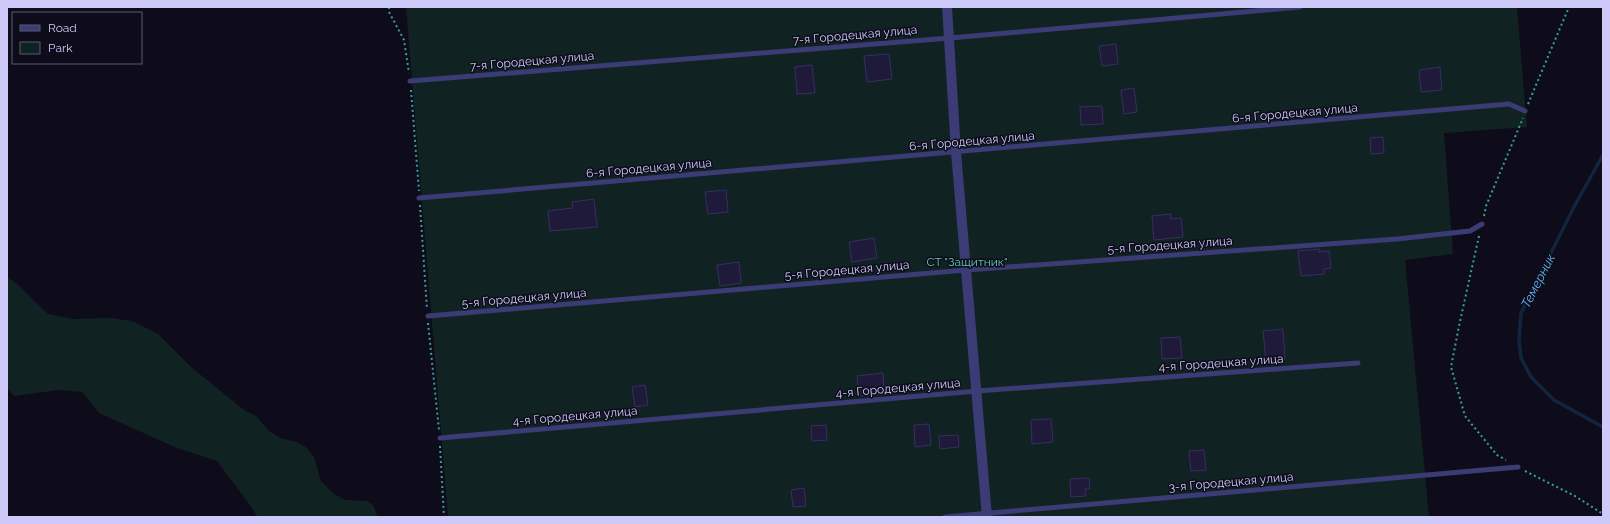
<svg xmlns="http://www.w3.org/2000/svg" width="1610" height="524" font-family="Raleway,sans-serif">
<rect width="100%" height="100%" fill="#0e0c1a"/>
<g fill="#102322">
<polygon points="406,7 1517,7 1527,127 1444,133 1453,254 1405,260 1429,517 448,517"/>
<polygon points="7,277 17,284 48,314 73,319 111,318 132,321 158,334 191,367 244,410 256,416 268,430 280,438 296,442 307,448 314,457 321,481 333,493 345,500 367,501 373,505 378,517 257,517 253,509 217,461 177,448 99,413 82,392 59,390 14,396 7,388"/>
</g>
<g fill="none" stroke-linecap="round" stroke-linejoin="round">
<polyline stroke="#11253e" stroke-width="3.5" points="1603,155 1575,205 1521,313 1519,340 1521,358 1531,377 1554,400 1603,427"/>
</g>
<g fill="#1f1a39" stroke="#362e63">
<polygon points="1116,44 1118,64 1102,66 1099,46"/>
<polygon points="889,54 892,79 867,82 864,56"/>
<polygon points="812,65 815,93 797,94 795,67"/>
<polygon points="1440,67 1442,90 1421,92 1419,70"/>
<polygon points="1134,88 1137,112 1124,114 1121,90"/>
<polygon points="1102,106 1103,124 1081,125 1080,107"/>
<polygon points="1383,137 1384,153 1371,154 1370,138"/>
<polygon points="726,190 728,212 708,214 705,192"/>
<polygon points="594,199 597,227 550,231 548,211 573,208 572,202"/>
<polygon points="1171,214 1171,219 1181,218 1183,237 1154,240 1152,216"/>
<polygon points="874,238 877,258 852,262 849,242"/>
<polygon points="1320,249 1319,252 1329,251 1331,268 1324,269 1324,274 1301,276 1298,251"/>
<polygon points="739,262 741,283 720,286 717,265"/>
<polygon points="1283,329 1285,359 1266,361 1263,331"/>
<polygon points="1180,337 1182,358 1162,359 1161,338"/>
<polygon points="883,373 884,394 859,396 857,376"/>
<polygon points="645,385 648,405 635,407 632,387"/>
<polygon points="1051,419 1053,442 1032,444 1031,420"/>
<polygon points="929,424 931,445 915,447 914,425"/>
<polygon points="826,425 827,440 812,441 811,426"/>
<polygon points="958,435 959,447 940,449 939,436"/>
<polygon points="1204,450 1206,470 1191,471 1189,451"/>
<polygon points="1089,478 1090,489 1085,489 1086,496 1071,497 1070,479"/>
<polygon points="804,488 806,506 793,507 791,490"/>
</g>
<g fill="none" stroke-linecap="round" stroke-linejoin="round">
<g stroke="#36a197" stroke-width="2" stroke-dasharray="2 3" stroke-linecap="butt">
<polyline points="389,7 389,12 404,40 409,73"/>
<polyline points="411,90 419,191"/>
<polyline points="1528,104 1569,7"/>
<polyline points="420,205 427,309"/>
<polyline points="1484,216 1486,206 1523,118"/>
<polyline points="1479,236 1459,326 1451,367 1465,416 1497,455 1506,460"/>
<polyline points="428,323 439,430"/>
<polyline points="440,446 444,517"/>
<polyline points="1525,471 1575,496 1603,514"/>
</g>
<g stroke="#3b3b75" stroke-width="5">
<polyline points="410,81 950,38 1300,7"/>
<polyline points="419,198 1509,104 1525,111"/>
<polyline points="428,316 966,270 1397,239 1470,231 1482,224"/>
<polyline points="440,438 977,391 1358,363"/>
<polyline points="945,517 1518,467"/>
</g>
<polyline stroke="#3b3b75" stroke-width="10" points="947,7 956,152 987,517"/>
</g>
<g text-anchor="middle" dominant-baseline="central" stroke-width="3" stroke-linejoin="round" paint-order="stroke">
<g font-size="12" fill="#cdcafa" stroke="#0e0c1a">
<text transform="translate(855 35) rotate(-5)">7-я Городецкая улица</text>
<text transform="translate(532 61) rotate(-5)">7-я Городецкая улица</text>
<text transform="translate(1295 113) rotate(-5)">6-я Городецкая улица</text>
<text transform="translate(972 141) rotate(-5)">6-я Городецкая улица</text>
<text transform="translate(649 168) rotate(-5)">6-я Городецкая улица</text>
<text transform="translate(1170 245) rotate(-4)">5-я Городецкая улица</text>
<text transform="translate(847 270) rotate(-5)">5-я Городецкая улица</text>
<text transform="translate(524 298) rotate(-5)">5-я Городецкая улица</text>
<text transform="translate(1221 363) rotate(-4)">4-я Городецкая улица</text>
<text transform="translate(898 388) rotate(-5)">4-я Городецкая улица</text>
<text transform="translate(575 416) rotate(-5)">4-я Городецкая улица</text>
<text transform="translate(1231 482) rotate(-5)">3-я Городецкая улица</text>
</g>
<g font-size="12" fill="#5ed2b1" stroke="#0e0c1a">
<text x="967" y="262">СТ "Защитник"</text>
</g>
<g font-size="13" font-style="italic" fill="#61b4f1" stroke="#0e0c1a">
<text transform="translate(1538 281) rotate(-63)">Темерник</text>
</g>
</g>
<rect width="1610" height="524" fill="none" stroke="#cdcafa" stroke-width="16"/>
<rect x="12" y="12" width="130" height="52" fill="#0e0c1a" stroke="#5a5874"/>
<rect x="20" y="25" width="20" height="6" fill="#3b3b75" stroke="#5a5874"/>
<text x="48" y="32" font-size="12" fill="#cdcafa">Road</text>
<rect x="20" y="42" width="20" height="12" fill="#102322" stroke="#5a5874"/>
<text x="48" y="52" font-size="12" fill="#cdcafa">Park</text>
</svg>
